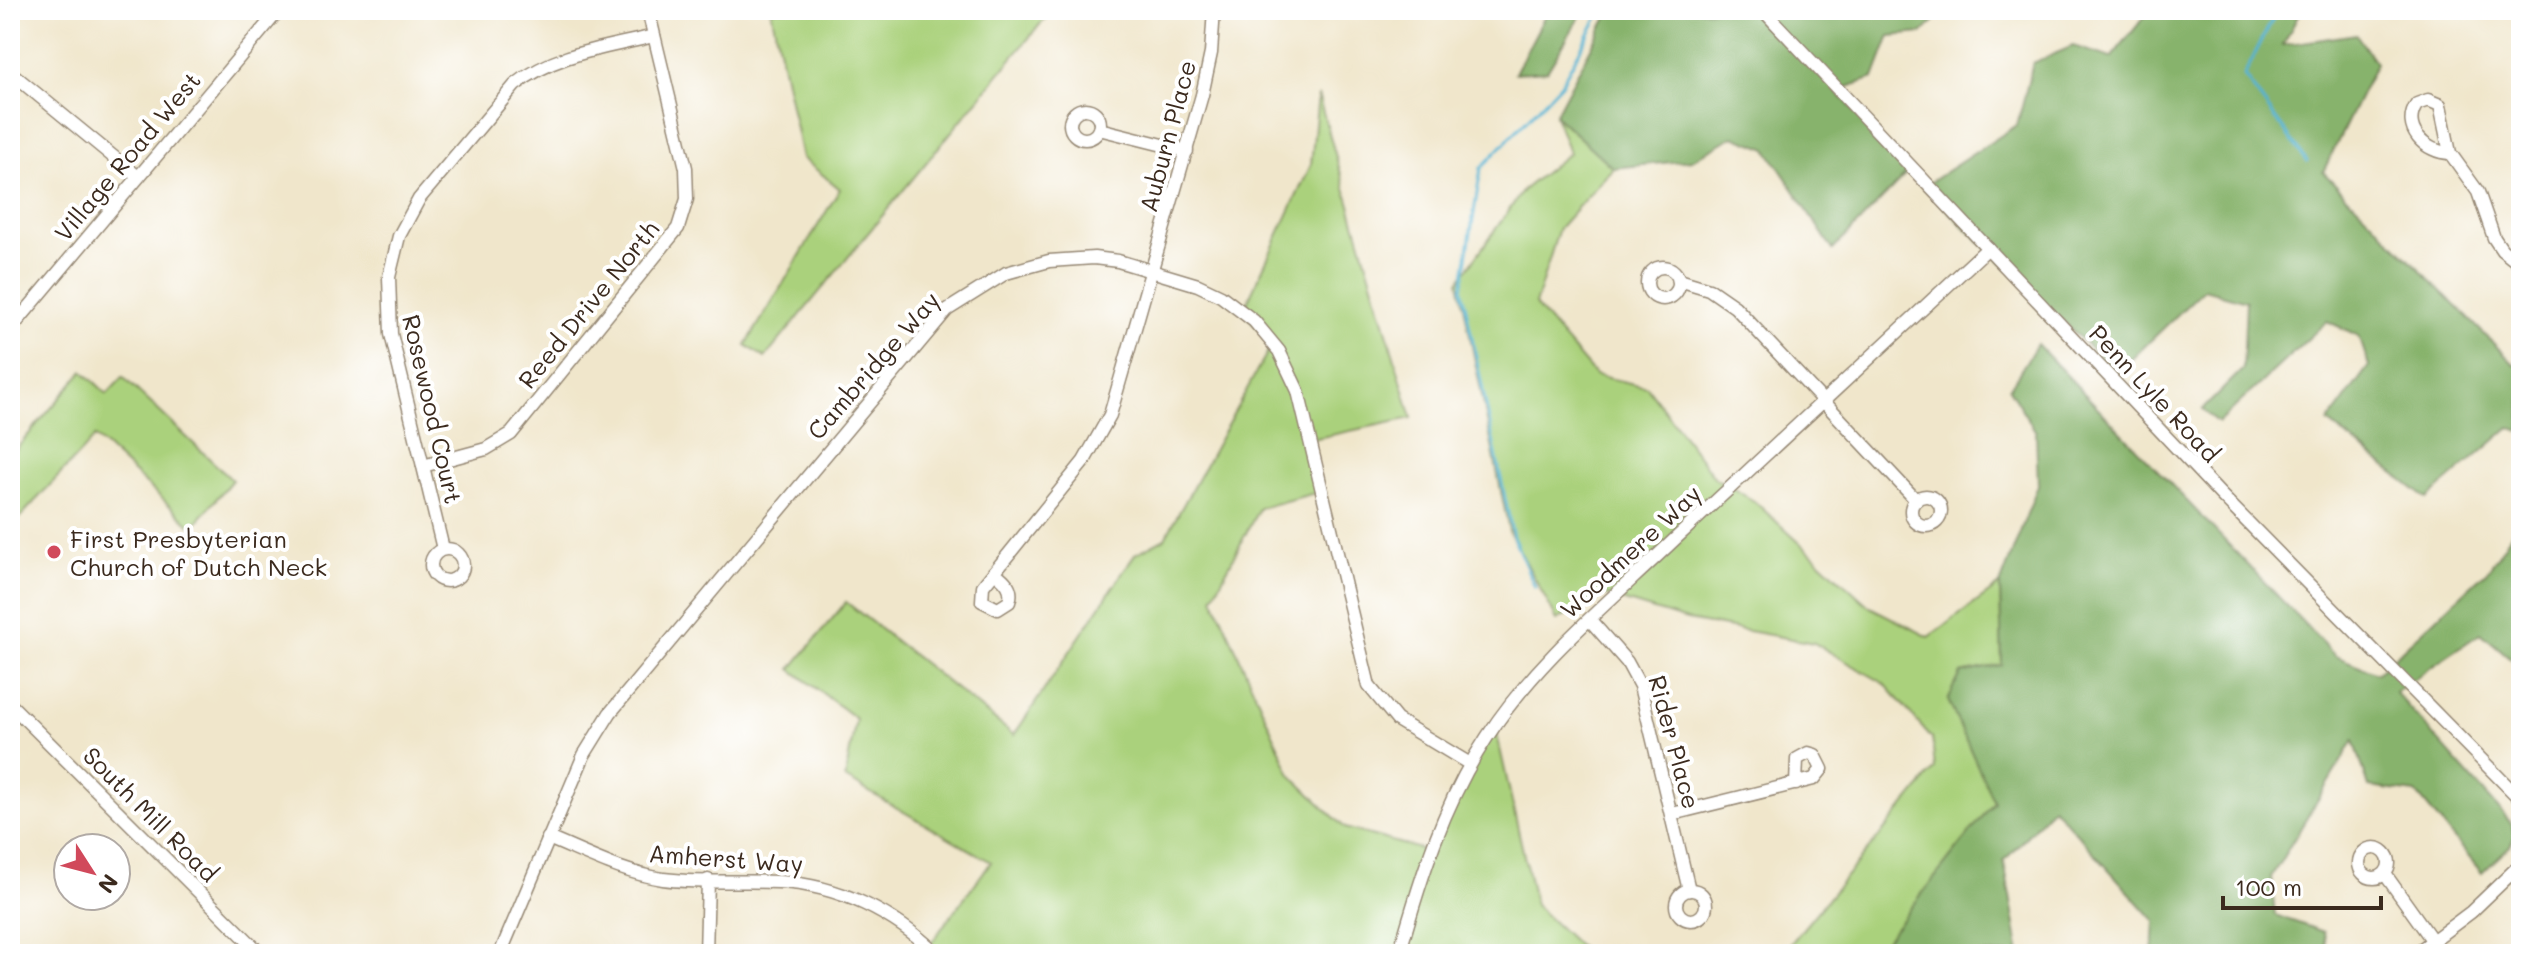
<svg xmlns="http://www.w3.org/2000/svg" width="2531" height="964" font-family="Mali,sans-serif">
<rect width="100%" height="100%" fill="#fff"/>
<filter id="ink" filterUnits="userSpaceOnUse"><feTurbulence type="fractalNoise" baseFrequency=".0125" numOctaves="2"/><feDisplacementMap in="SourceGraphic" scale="16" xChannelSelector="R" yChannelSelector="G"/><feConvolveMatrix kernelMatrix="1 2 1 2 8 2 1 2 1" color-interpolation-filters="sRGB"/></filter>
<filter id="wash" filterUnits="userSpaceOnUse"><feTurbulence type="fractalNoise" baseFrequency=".006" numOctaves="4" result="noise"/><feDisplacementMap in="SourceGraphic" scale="32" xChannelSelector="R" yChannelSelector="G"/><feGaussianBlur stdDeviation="1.8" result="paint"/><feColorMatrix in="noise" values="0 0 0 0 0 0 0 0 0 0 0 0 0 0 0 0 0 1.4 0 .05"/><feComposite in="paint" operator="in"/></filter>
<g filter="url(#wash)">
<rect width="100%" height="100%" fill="#f0e6cb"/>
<g fill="#aad17c" stroke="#727e4d" stroke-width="2">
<polygon points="771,10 1052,10 765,358 746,345 840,189 802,158"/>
<polygon points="1318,95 1412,418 1312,439 1319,492 1259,508 1213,597 1291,775 1345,828 1427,851 1495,726 1535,905 1587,954 936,954 928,947 991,862 845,778 856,719 791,669 846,602 1014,735 1135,554 1165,538 1272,344 1243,311 1311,165"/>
<polygon points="1555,115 1613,168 1559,228 1535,305 1595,375 1647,387 1715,478 1754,501 1870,607 1929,637 2000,585 2002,665 1962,673 1948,700 1994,802 1875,954 1782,954 1935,769 1932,739 1885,684 1814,643 1687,620 1605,595 1557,620 1509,531 1459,281 1524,189 1569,153"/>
<polygon points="83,371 107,394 123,377 232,480 193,527 95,437 10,528 10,456"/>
</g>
<g fill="#87b36c" stroke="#616e45" stroke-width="2">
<polygon points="1548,10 1584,10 1547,71 1515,73"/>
<polygon points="1611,10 1946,10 1922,33 1890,36 1874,78 1836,91 1909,171 1833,250 1767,149 1734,136 1692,160 1613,168 1555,115"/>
<polygon points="2150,10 2301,10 2283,45 2356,34 2376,63 2323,172 2514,364 2521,365 2521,432 2510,427 2427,499 2328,422 2369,366 2359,336 2327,321 2218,423 2202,410 2243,369 2246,301 2204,289 2117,373 1923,187 2017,125 2033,63 2073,46 2111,58"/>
<polygon points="2037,344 2335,656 2377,673 2489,569 2521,519 2521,667 2481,633 2395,692 2512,824 2515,836 2510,846 2482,873 2416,793 2369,787 2354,740 2271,877 2275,915 2324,932 2327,954 2153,954 2155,921 2053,807 2004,861 2020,954 1875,954 1994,802 1948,700 1961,673 2002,665 2000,585 2038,485 2036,432 2009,389"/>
</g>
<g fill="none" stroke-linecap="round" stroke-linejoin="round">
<g stroke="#54b3d2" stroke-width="3">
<polyline points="2277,10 2244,76 2307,161"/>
<polyline points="1535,587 1513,537 1462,289 1481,168 1561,84 1602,10"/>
</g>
</g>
</g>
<g filter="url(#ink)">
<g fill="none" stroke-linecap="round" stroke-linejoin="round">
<defs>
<g id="minor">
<polyline points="1763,10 2221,495 2521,800"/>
<polyline points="10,72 138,177"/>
<circle cx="1085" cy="124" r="15"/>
<polyline points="1099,129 1187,151"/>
<path d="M2450,153c-24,0 -50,-25 -33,-49l11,-4 12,5 10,48 28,39 16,46 8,12 19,15"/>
<circle cx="1663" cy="283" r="16"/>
<polyline points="1679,280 1709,289 1735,307 1916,500"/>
<polyline points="10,330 279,10"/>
<polyline points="423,466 486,449 511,434 678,228 687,199 686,168 648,10"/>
<circle cx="1926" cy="511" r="15"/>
<circle cx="447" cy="565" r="16"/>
<path d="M443,549l-52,-215 -2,-57 10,-41 20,-37 96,-114c40,-32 91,-37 139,-49"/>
<path d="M994,572c11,8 20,16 15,30l-11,7 -16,-8 1,-15 101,-125 26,-46 92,-320 9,-42 3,-43"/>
<polyline points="1590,620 1627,662 1640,686 1689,890"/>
<polyline points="10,704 261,954"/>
<polyline points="1672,814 1814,779 1822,769 1815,755 1808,753 1797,759 1796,784"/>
<path d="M548,838c37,15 75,35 115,41 38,5 78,1 116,3 60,3 115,31 158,72"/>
<circle cx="2374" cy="863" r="15"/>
<polyline points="2385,874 2442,954"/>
<circle cx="1691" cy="905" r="15"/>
<polyline points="500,954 584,755 610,713 947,310 1006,273 1049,261 1094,258 1118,261 1198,285 1221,296 1254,321 1279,351 1298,391 1369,686 1397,720 1470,764"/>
<polyline points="706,954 708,880"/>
<path d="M1399,954c22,-77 44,-150 88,-217 49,-76 122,-135 187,-197 104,-98 209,-195 314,-292"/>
<polyline points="2415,954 2471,912 2521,864"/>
</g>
</defs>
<use href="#minor" stroke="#968874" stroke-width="15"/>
<use href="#minor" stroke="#fff" stroke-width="12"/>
</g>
</g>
<circle fill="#d1495b" stroke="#fff" stroke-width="3" cx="54" cy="552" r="8"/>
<g text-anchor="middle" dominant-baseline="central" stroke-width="8" stroke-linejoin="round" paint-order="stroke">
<g font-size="24" fill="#3b2a1e" stroke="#fff">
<text transform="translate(1167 136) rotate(-75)">Auburn Place</text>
<text transform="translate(127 156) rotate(-50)">Village Road West</text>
<text transform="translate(588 304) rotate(-51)">Reed Drive North</text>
<text transform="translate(873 365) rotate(-49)">Cambridge Way</text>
<text transform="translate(2155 393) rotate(47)">Penn Lyle Road</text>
<text transform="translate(433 409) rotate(77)">Rosewood Court</text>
<text transform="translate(1630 551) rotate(-43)">Woodmere Way</text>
<text transform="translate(1675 742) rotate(75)">Rider Place</text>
<text transform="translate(151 814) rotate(45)">South Mill Road</text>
<text transform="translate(726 858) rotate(4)">Amherst Way</text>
</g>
<g font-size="24" fill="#3b2a1e" stroke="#fff" text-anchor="start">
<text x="70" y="538">First Presbyterian<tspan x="70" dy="28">Church of Dutch Neck</tspan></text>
</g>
</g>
<rect width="2531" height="964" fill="none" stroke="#fff" stroke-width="40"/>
<g transform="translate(92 872) rotate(126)"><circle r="38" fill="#ffffff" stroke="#b1aaa5" stroke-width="2"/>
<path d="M0-6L14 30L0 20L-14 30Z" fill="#d1495b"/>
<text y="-12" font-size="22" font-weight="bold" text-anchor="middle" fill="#3b2a1e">N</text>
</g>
<path d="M2223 896v12h158v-12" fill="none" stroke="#3b2a1e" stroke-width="4"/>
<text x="2235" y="896" font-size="24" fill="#3b2a1e" stroke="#ffffff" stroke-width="6" paint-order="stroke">100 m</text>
</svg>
